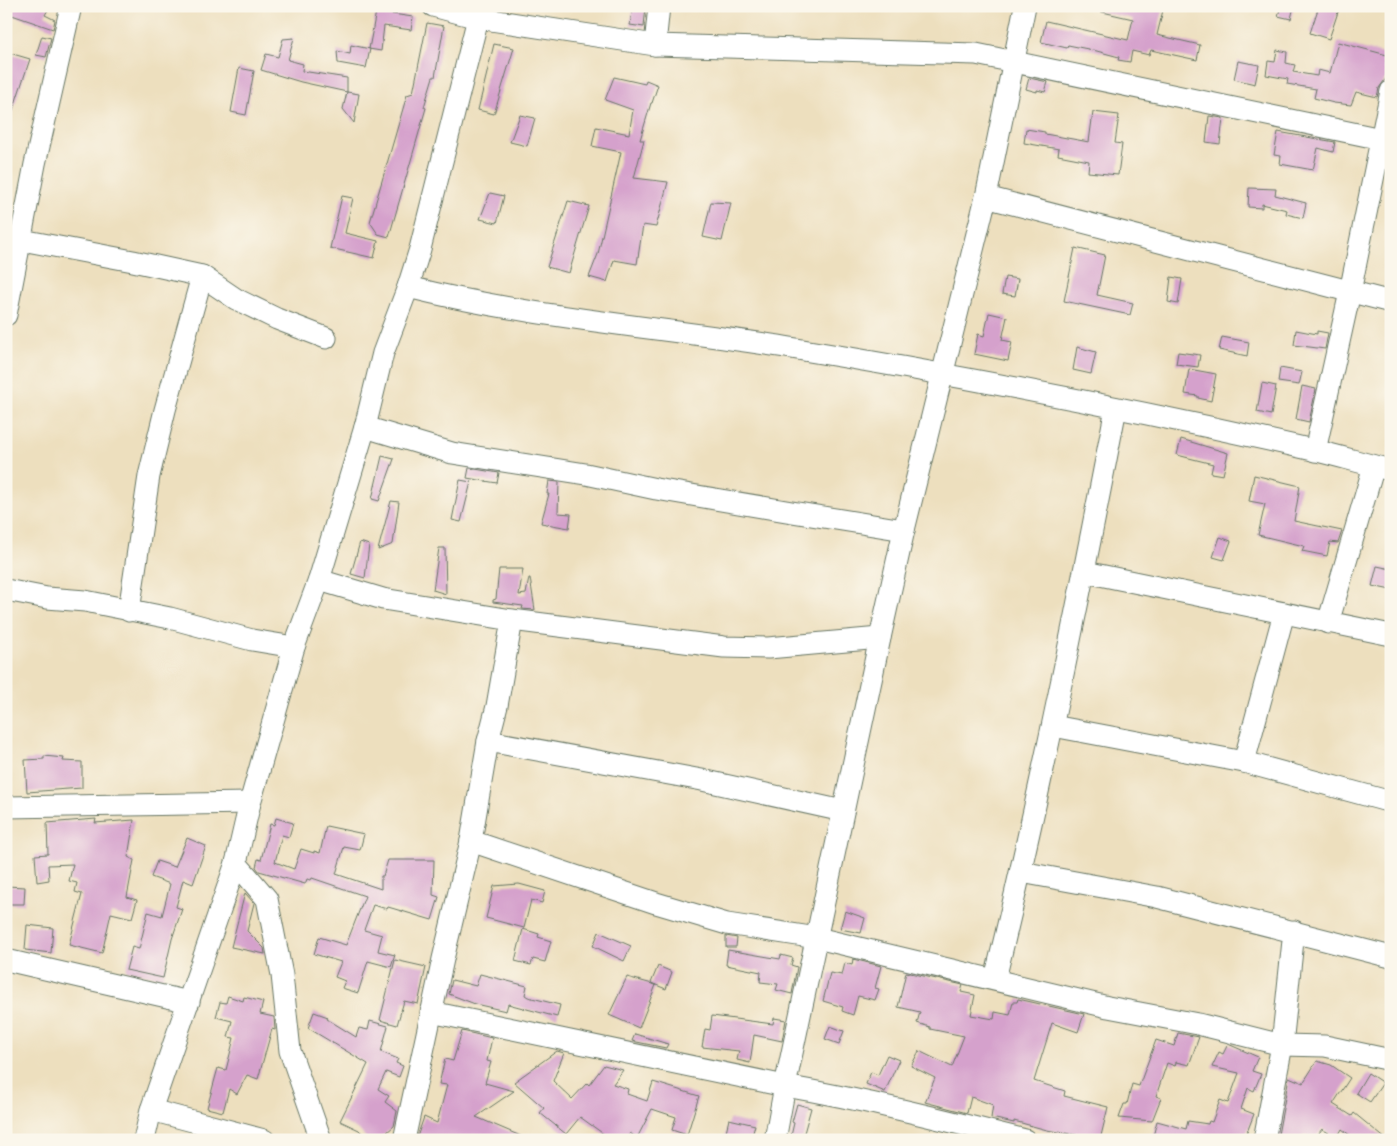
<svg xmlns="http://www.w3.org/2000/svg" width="1397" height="1146" font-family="Alegreya,serif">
<rect width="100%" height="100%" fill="#fbf7ec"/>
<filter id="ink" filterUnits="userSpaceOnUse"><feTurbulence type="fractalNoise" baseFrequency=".02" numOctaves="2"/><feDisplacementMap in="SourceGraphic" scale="10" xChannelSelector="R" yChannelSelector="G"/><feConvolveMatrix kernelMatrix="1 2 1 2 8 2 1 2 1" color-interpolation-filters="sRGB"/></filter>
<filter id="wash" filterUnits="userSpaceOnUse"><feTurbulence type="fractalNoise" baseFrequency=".0096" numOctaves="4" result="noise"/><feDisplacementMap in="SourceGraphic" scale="20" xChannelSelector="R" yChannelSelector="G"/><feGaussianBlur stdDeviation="1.12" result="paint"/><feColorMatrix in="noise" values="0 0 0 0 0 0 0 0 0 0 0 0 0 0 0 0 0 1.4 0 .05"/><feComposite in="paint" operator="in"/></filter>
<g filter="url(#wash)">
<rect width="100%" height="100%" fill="#eddfbe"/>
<g id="blocks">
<g fill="#d5a1cc">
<polygon points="6,6 50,6 45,15 55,20 53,29 6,13"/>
<polygon points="377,6 386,6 385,11 392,12 392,14 413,17 411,30 384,26 381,51 369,49"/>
<polygon points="633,6 646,6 644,27 630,25"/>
<polygon points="1098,6 1164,6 1157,35 1200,45 1197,60 1151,50 1149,55 1132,51 1130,62 1118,60 1119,57 1093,50 1068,45 1067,48 1041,42 1046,21 1128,40 1133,19 1098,11"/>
<polygon points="1281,6 1294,6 1291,19 1278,16"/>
<polygon points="1319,6 1340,6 1329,39 1310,33"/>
<polygon points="427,23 444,26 435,77 433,77 424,107 426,108 389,237 378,234 370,222 407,95 413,93"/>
<polygon points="42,36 51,38 46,57 36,55"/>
<polygon points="294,38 288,60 303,64 302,71 347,78 347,92 301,82 261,70 266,54 278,57 283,39"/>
<polygon points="1338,42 1387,55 1386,62 1390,63 1387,77 1379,88 1377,97 1356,92 1351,105 1334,103 1314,98 1316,89 1287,84 1288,79 1266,75 1268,61 1275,62 1277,50 1287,52 1286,63 1295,65 1293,72 1317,76 1318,70 1330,73"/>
<polygon points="494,44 514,48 494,114 478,110"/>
<polygon points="351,45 370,49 366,68 338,63 337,51 350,54"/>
<polygon points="6,52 30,59 8,125 6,125"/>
<polygon points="1238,61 1259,65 1255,84 1234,79"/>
<polygon points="239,68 254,71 246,115 231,112"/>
<polygon points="614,77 645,84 646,80 658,85 652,103 651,103 640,140 644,140 634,178 668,182 656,227 643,225 637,264 614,260 607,282 589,277 598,254 621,152 592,146 596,127 629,134 633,110 605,100"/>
<polygon points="1029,78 1048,82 1045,92 1037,90 1037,92 1026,89"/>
<polygon points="347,92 359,94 354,123 343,109"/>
<polygon points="1093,112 1119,115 1115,143 1122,144 1118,175 1088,172 1089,161 1058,155 1059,149 1024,143 1026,129 1045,132 1045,134 1089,142"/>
<polygon points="520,115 535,118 527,146 510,142"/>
<polygon points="1209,116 1223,118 1220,144 1206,142"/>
<polygon points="1278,132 1335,142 1333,152 1318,148 1313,170 1280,164 1281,156 1274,155"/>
<polygon points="1249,188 1276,189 1275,195 1306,203 1303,218 1286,214 1287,210 1262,204 1262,208 1248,207"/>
<polygon points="490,193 504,196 497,223 480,219"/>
<polygon points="342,196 353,198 345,233 378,241 374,258 330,248"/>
<polygon points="568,201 589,206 569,273 547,267"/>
<polygon points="711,202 731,203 722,241 703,237"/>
<polygon points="1075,248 1105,255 1097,295 1133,303 1130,315 1064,301"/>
<polygon points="1005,277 1018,279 1015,296 1002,294"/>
<polygon points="1171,277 1182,279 1178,304 1168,302"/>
<polygon points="989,313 1007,317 1002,340 1012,342 1008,361 974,354 978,334 984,336"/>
<polygon points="1296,330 1317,334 1317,331 1328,333 1325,349 1294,345"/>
<polygon points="1222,337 1249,342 1247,356 1219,350"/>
<polygon points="1077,347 1096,352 1091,374 1073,370"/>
<polygon points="1178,352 1200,355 1198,367 1176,364"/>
<polygon points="1280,368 1302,372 1299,385 1278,382"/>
<polygon points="1189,369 1216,374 1211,401 1198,398 1198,396 1185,394"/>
<polygon points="1262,383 1276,386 1271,415 1257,412"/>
<polygon points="1302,386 1316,389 1309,422 1296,419"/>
<polygon points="1181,439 1228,453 1223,475 1211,473 1213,464 1177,455"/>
<polygon points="382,456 394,459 379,501 372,499"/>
<polygon points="469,468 499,473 497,483 467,478"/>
<polygon points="1254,475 1300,486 1294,521 1342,531 1338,543 1330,542 1327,556 1302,551 1304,546 1258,535 1265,504 1249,501"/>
<polygon points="460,480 471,482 461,522 452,520"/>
<polygon points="549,481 559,482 558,513 571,514 569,528 541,523 549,494 547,494"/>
<polygon points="391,501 399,502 393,544 378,550"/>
<polygon points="1220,537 1231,541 1224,560 1213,557"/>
<polygon points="360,542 369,545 365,578 351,574"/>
<polygon points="439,548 445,548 446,594 433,590"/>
<polygon points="1377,566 1391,569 1391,590 1372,586"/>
<polygon points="499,569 523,569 519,595 526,594 529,578 530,578 535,610 522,609 523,606 493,602 493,600 496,599"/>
<polygon points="44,756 64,758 63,761 82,762 82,788 27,792 25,760 44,759"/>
<polygon points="276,818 293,823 289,837 282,835 275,862 294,869 301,849 314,853 314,851 320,853 326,826 364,834 360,850 344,847 336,874 381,889 381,876 383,876 388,860 434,860 433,895 439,897 432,920 388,907 387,909 373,905 364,930 382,935 378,951 395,955 391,967 368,961 358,993 342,988 345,981 335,977 341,962 314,954 319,937 346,945 365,896 312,878 311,880 307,879 305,884 259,871 256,867 258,859 261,860 270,824 274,825"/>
<polygon points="96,819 95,823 134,820 128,857 134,860 127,897 137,900 132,918 111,913 102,953 69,945 82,894 75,892 77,883 69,881 73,864 48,865 49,880 37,882 35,855 48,854 47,823"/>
<polygon points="187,838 206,846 193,884 183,880 176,907 182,909 172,939 163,978 126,970 132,947 139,949 148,912 162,916 170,884 151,877 157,861 175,867"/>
<polygon points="519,884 545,891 542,903 531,900 524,928 486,918 494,886"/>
<polygon points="6,886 25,887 24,904 6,904"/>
<polygon points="245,893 254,903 247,931 264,948 265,954 231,947"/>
<polygon points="845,911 865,918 861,933 840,929"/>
<polygon points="27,925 53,928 51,953 25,950"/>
<polygon points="523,929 539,934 538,937 551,941 545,962 533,959 531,965 515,961"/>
<polygon points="599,932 631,946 624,961 593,946"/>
<polygon points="726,936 737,938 736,947 726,947"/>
<polygon points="728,950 780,959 781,955 793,958 791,965 797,967 792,994 776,990 778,984 760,982 761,972 726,965"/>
<polygon points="853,959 881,966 875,988 879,989 875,1000 858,996 853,1015 842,1011 843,1007 823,1001 830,973 842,975 845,963 852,965"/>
<polygon points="395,960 426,967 418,1004 404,1001 397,1025 380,1020"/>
<polygon points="658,966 672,972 666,989 651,983"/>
<polygon points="906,972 963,985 961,992 975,995 971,1015 994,1019 995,1012 1010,1015 1013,1002 1017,1002 1018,999 1084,1014 1078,1032 1052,1023 1034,1081 1065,1091 1064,1096 1108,1107 1100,1140 1088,1140 1076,1137 1076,1135 1047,1130 1014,1121 1014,1123 991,1118 993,1105 971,1097 967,1113 925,1102 935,1078 911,1066 919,1051 952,1067 964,1036 930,1029 930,1027 917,1023 920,1012 898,1007"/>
<polygon points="480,974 527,986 525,995 528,997 560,1005 557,1017 508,1004 506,1011 475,1004 449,994 452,980 476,986"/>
<polygon points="627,977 656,985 639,1028 609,1015"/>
<polygon points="228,996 243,1001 244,997 263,1002 260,1014 274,1017 275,1030 272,1029 258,1079 247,1075 237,1094 229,1089 223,1112 207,1108 218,1068 226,1070 234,1038 228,1037 232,1021 216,1017 220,1002 226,1003"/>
<polygon points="314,1012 328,1017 327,1019 356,1037 359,1028 368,1030 370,1021 388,1026 381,1052 398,1059 396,1063 403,1066 399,1077 386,1072 378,1089 389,1096 385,1102 397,1111 394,1126 378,1140 368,1140 359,1130 340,1121 368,1064 308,1028"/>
<polygon points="712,1016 773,1024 774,1018 786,1020 782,1041 754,1035 750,1063 737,1060 739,1051 702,1047 705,1029 710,1030"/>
<polygon points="830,1026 844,1031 839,1044 825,1039"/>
<polygon points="462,1031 492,1038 487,1061 491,1062 485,1083 514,1091 476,1117 530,1140 424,1140 417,1137 424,1117 437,1123 447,1085 439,1084 445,1059 453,1061"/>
<polygon points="1178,1033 1199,1037 1189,1065 1176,1062 1175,1066 1167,1063 1156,1096 1161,1098 1152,1121 1119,1118 1124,1104 1127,1104 1132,1084 1139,1086 1156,1040 1174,1046"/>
<polygon points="635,1034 668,1044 666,1048 632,1041"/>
<polygon points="1228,1044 1258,1057 1252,1071 1261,1074 1254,1091 1248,1088 1241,1109 1254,1114 1244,1140 1226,1140 1215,1136 1214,1140 1152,1140 1157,1121 1186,1129 1188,1121 1208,1124 1209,1121 1212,1122 1220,1100 1228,1103 1239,1073 1212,1067 1219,1052 1223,1054"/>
<polygon points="557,1051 564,1053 553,1081 572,1099 587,1083 589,1085 604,1065 623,1070 613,1084 628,1089 627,1094 647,1101 653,1082 699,1096 687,1135 672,1130 676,1117 652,1109 637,1138 630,1133 626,1140 602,1140 605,1135 580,1117 566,1134 540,1113 544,1108 514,1082"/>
<polygon points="887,1055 899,1060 885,1092 866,1084 871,1072 878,1075"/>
<polygon points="1317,1061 1331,1065 1350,1078 1333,1104 1352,1116 1354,1113 1387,1140 1356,1140 1342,1129 1337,1138 1322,1129 1314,1140 1312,1140 1305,1135 1301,1140 1277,1140 1289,1077 1303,1083"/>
<polygon points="1368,1073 1383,1083 1370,1102 1356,1093"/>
<polygon points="797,1104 811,1108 802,1140 790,1140 794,1123 792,1122"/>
<polygon points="729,1119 755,1125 751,1140 724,1140"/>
</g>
</g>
</g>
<g filter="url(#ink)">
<use href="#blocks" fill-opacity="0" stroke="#677664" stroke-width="1"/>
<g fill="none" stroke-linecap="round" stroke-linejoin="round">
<defs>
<g id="minor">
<polyline points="433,6 478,18 655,45 976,54 1391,141"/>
<polyline points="655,45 659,6"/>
<polyline points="986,197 1391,302"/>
<polyline points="6,237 133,261 202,276 236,299 277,319 326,338"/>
<path d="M408,287c124,31 252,40 377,60 177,29 353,63 528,103 26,6 52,14 78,20"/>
<polyline points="6,315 35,164 71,6"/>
<polyline points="365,427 452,453 586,474 656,489 792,512 904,530"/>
<polyline points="1315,451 1350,292 1391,91"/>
<polyline points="1085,572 1391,635"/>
<polyline points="319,580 383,599 512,620 724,647 768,648 880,638"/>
<polyline points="6,590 47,598 85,601 170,618 252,640 294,647"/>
<polyline points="129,611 149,476 165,410 202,276"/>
<polyline points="1328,623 1374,466"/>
<polyline points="1053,726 1244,762 1391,802"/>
<polyline points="488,741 702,780 843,811"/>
<polyline points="1244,762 1284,613"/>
<polyline points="6,807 250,803"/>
<polyline points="471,841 656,903 727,924 817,938 1108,1007 1198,1024 1282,1045 1325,1046 1391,1060"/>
<polyline points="236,863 267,899 282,975 290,1051 321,1140"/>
<polyline points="1021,872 1157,897 1391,957"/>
<polyline points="6,960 189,1002"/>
<path d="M995,979c46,-189 84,-380 121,-571"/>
<path d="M431,1012l354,74c81,14 160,34 240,54"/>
<polyline points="151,1110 264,1140"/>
<polyline points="144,1140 151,1110 236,863 250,803 294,647 319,580 365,427 383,353 408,287 420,249 481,6"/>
<polyline points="404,1140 443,959 471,841 488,741 497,706 512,620"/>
<polyline points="775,1140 785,1086 880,638 904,530 986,197 1025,6"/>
<polyline points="1264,1140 1282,1045 1294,931"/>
</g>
</defs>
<use href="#minor" stroke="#677664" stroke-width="23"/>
<use href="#minor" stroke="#fff" stroke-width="21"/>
</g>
</g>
<rect width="1397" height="1146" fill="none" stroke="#fbf7ec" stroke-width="25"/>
</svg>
